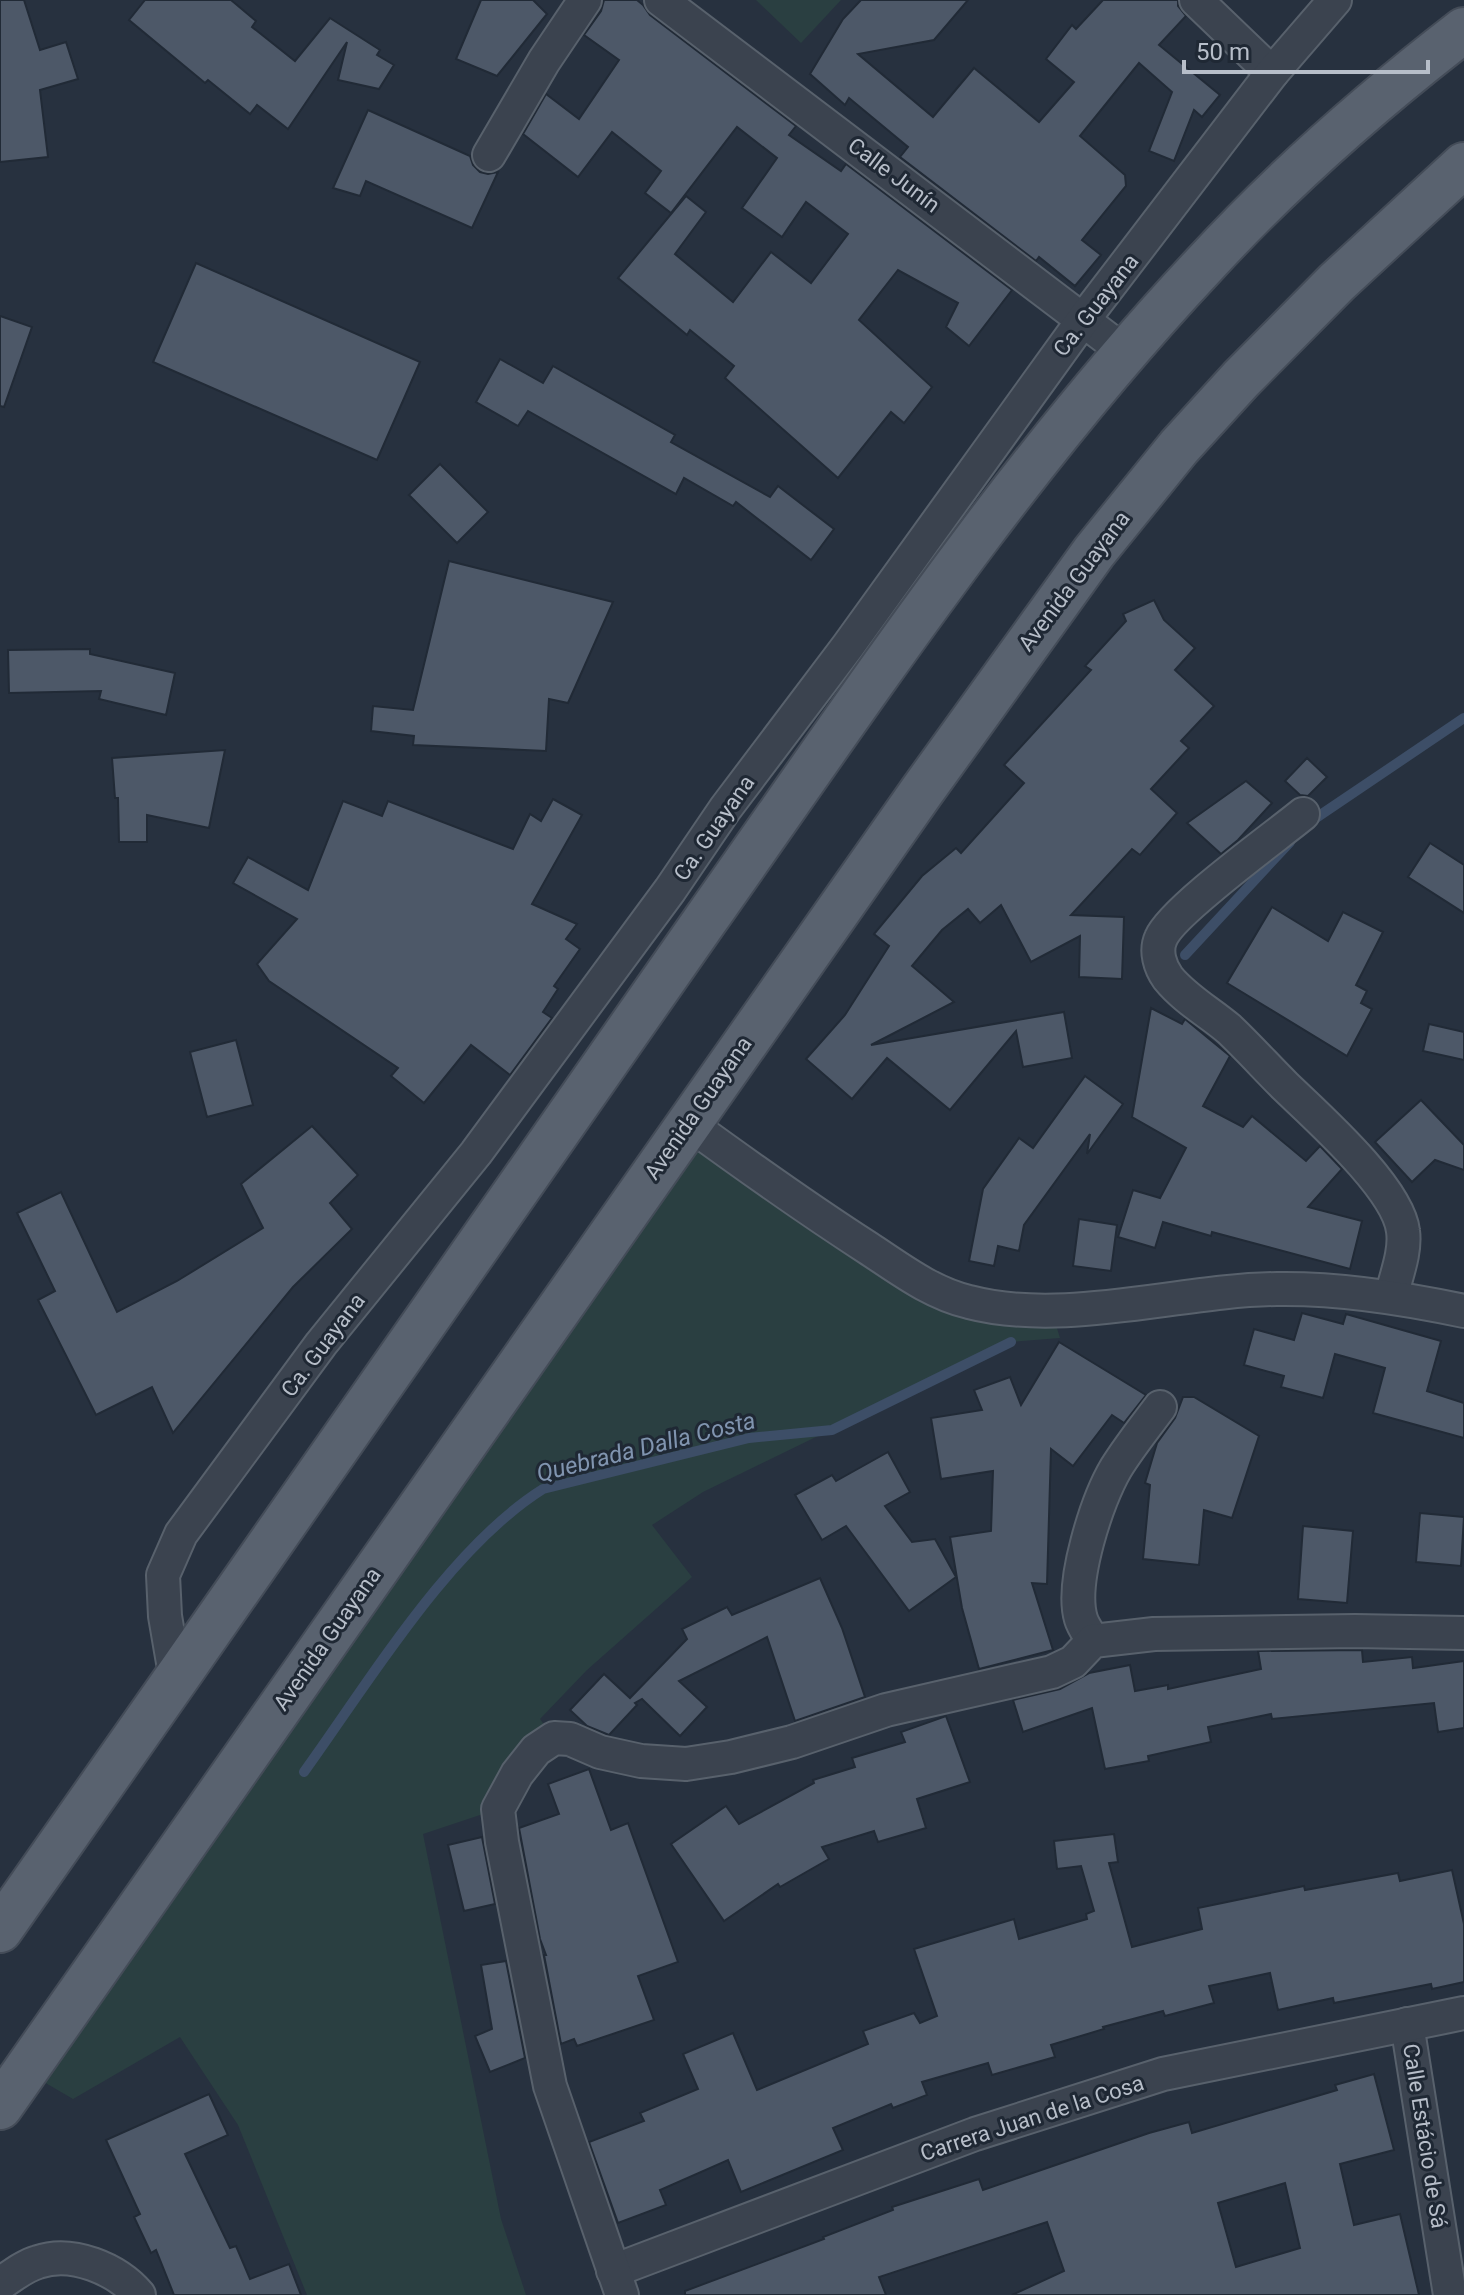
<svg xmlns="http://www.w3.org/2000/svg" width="1464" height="2295" font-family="Roboto,sans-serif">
<rect width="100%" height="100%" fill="#27313f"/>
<g fill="#2a3f41">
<polygon points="756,0 841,0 801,43"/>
<polygon points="688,1123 903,1271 1051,1309 1060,1338 1011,1342 703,1492 652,1525 692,1577 587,1670 540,1719 554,1738 498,1809 423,1834 501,2219 526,2295 307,2295 238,2125 180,2037 73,2099 25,2071"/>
</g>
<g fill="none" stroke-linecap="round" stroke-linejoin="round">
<g stroke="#3d4e67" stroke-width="10">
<polyline points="1310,822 1464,718"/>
<polyline points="1185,955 1290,842"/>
<path d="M304,1772c65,-90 145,-224 239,-283l206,-51 83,-8 179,-88"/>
</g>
</g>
<g fill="#4d5868" stroke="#212a36" stroke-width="2" fill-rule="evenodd">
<polygon points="0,0 24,0 40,50 66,42 78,79 40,90 48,157 0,162"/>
<polygon points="145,0 231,0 256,21 252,27 295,61 330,18 380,50 377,55 394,65 379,89 338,80 347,42 288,129 257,105 250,114 208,80 205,83 129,20"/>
<polygon points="481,0 533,0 547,14 497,76 456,59"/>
<polygon points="604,0 637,0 643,5 650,15 796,126 789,135 841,171 846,164 1012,290 969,346 946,327 958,303 898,270 859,320 932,387 904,423 891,412 838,478 725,378 734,366 690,330 687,335 618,278 686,196 706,212 675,254 733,302 771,252 811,283 848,234 806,202 782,237 742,208 777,158 737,127 671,213 645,193 661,171 612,132 578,177 523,134 546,94 579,119 619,60 584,35 601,11"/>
<polygon points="861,0 968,0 934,40 858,54 933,117 974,68 1039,122 1074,82 1046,59 1072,25 1076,29 1103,0 1178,0 1178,6 1186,16 1159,45 1220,95 1202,117 1194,110 1174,161 1149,151 1172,92 1139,63 1080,136 1125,175 1126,186 1082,240 1101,255 1075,286 1039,257 1036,261 900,157 908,147 849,98 845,105 810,74 843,19"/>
<polygon points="368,110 470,156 473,165 480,172 488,174 498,172 472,228 366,181 360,196 333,188"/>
<polygon points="196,263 420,362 377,460 153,362"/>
<polygon points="0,316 32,327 4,407 0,406"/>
<polygon points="500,359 543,383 553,366 675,435 671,442 770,497 778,486 834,529 811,560 736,502 733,506 684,478 676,494 528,411 518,426 476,402"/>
<polygon points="440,464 488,512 457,543 409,495"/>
<polygon points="449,561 613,602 568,703 549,699 546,751 413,745 414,736 371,731 373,706 413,710"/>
<polygon points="1154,600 1164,620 1195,648 1175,670 1214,706 1181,741 1189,748 1151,789 1177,813 1140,855 1132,849 1071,915 1124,917 1122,979 1079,977 1080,936 1031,962 1001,905 980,923 968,909 942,930 912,966 954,1002 871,1045 1064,1012 1072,1058 1023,1067 1016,1031 950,1110 887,1058 852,1099 806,1059 845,1015 889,946 874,934 922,876 956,848 961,853 1024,783 1004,765 1091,670 1085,666 1126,621 1123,614"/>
<polygon points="90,649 90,654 175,673 166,715 99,699 101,691 9,693 8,650"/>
<polygon points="225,750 209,828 147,815 147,842 119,842 118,798 115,798 112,758"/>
<polygon points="1307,758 1327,777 1308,796 1300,795 1285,781"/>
<polygon points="1246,781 1272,803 1238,840 1221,854 1187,823"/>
<polygon points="553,799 582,815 532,904 577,924 566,939 580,949 554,986 558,989 543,1012 552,1018 510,1075 471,1045 424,1103 391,1076 398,1068 269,981 257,964 297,919 233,883 248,857 308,890 343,801 382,816 388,801 513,849 530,814 541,821"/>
<polygon points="1430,843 1464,865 1464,913 1408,877"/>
<polygon points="1272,907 1328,941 1343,912 1383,932 1356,985 1367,991 1361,1003 1372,1009 1347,1056 1227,983"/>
<polygon points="1151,1008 1182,1024 1185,1019 1230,1056 1203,1106 1243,1127 1252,1116 1306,1161 1320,1146 1342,1169 1308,1207 1362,1221 1350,1269 1212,1232 1211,1236 1163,1222 1155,1248 1118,1237 1133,1190 1160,1198 1186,1148 1132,1117"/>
<polygon points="1429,1024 1464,1032 1464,1060 1423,1051"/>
<polygon points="236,1040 253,1105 207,1117 190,1052"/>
<polygon points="1085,1076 1123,1104 1087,1154 1090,1134 1024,1225 1019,1251 998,1246 994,1266 969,1261 983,1189 1019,1138 1033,1148"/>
<polygon points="1421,1100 1464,1145 1464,1170 1435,1160 1412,1182 1375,1142"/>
<polygon points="312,1126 358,1175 330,1203 352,1229 293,1287 173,1433 152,1387 96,1415 38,1300 55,1291 17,1213 61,1192 117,1312 177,1281 263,1228 241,1184"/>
<polygon points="1079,1219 1117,1225 1111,1271 1073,1266"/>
<polygon points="1302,1313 1343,1324 1346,1314 1441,1341 1427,1391 1464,1403 1464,1438 1373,1413 1385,1368 1335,1354 1323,1398 1281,1387 1284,1376 1244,1365 1254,1329 1294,1340"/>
<polygon points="1059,1342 1146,1395 1124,1423 1112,1415 1073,1466 1051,1449 1047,1584 1032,1583 1053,1650 979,1669 962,1608 950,1537 991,1531 993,1471 941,1479 931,1418 982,1410 974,1390 1010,1377 1021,1405"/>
<polygon points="1183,1397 1194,1397 1259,1436 1232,1518 1204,1510 1199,1565 1143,1559 1150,1485 1145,1483 1157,1443 1175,1418"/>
<polygon points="888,1452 910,1492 885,1506 912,1542 935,1539 956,1577 909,1611 846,1526 822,1540 795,1495 832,1475 836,1481"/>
<polygon points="1420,1513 1464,1517 1461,1566 1416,1562"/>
<polygon points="1303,1526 1353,1531 1347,1603 1298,1599"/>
<polygon points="820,1578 842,1628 865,1697 795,1721 767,1637 679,1681 707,1707 680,1736 642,1699 635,1703 637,1705 609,1735 587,1726 570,1710 604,1674 630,1698 687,1639 682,1629 727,1607 732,1615"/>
<polygon points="1362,1650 1363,1662 1412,1657 1413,1668 1464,1661 1464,1728 1438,1732 1434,1703 1272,1719 1271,1714 1208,1727 1211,1742 1148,1756 1149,1761 1105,1769 1092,1708 1023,1732 1013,1700 1060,1689 1089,1673 1130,1665 1135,1691 1168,1685 1168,1689 1261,1669 1258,1651"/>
<polygon points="946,1716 970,1782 917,1799 926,1828 878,1842 874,1831 822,1847 829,1859 780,1887 778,1884 724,1921 671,1844 726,1806 739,1824 814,1783 813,1780 855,1767 852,1758 905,1742 901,1732"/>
<polygon points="589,1769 611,1830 628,1823 678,1962 638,1976 654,2020 577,2046 574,2039 561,2044 544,1955 546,1955 540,1939 519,1828 559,1814 548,1784"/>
<polygon points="1114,1834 1118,1862 1109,1863 1132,1947 1202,1929 1198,1908 1304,1886 1305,1890 1398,1873 1400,1881 1452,1870 1464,1924 1464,1982 1432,1989 1431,1984 1334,2003 1333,1998 1278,2010 1270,1973 1209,1986 1214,2003 1165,2016 1163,2011 1103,2027 1104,2029 1051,2045 1055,2057 992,2075 988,2063 922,2082 927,2095 893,2108 891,2104 833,2128 843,2150 741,2192 728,2160 660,2190 666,2205 618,2223 589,2142 644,2121 640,2113 698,2089 683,2054 733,2033 757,2090 868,2044 863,2031 914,2013 920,2023 937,2016 914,1949 1014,1919 1019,1939 1087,1919 1086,1914 1094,1911 1081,1866 1057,1869 1054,1841"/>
<polygon points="482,1837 495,1904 464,1911 448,1845"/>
<polygon points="506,1961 525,2058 490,2072 475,2036 492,2029 481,1965"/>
<path d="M1374,2074l20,76 -54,14 14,61 46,-11 19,81h-407l52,-24 -17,-49 -168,55 7,18h-201v-4l139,-52 -1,-2 70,-27 -1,-3 87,-28 4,11 166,-57 40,-11 3,11 145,-43 -2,-5zM1285,2183l15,65 -64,19 -18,-64z"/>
<polygon points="209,2094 228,2135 185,2154 230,2248 236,2246 250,2279 289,2264 301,2295 174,2295 156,2250 151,2253 134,2217 140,2214 106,2140"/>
</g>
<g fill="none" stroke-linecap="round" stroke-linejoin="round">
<defs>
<g id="minor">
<polyline points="661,0 1125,352"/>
<polyline points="1196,0 1272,73"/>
<polyline points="489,155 544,61 585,0"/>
<path d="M1303,814c-28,23 -131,97 -142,124 -6,13 -1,29 7,40 17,21 41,34 61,51 19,18 37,38 56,57 31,30 113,102 118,145 3,21 -7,45 -12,66"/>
<path d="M688,1123c59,43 118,85 180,125 32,21 63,45 101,54 96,25 211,-12 308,-13 63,-1 126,9 187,22"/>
<path d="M1093,1641c-4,-7 -10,-15 -12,-22 -11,-36 16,-119 35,-151 13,-21 29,-41 44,-61"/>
<polyline points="176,1680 165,1616 163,1575 181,1534 321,1344 476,1153 670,890 725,809 848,646 1083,320 1272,73 1335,0"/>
<polyline points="1407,2024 1450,2295"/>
<polyline points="613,2271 975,2134 1163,2074 1464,2013"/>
<path d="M0,2284c12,-8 24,-18 38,-22 34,-12 79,7 101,33"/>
<polyline points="622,2295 550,2086 502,1842 498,1809 517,1774 536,1750 554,1738 570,1739 600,1752 641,1761 686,1764 731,1757 792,1742 886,1710 1052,1672 1073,1662 1093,1641 1154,1634 1355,1631 1464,1633"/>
</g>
<g id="primary">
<path d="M0,1930c237,-336 469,-676 706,-1011 158,-224 310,-454 498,-654 79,-86 168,-164 260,-235"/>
<polyline points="0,2107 922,791 1094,552 1179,447 1241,379 1337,282 1464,165"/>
</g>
</defs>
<use href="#minor" stroke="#58616c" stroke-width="36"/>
<use href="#primary" stroke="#444c58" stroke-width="48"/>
<use href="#minor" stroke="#3b434f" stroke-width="32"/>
<use href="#primary" stroke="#59626f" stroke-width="44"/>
</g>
<g text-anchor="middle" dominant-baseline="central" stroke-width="6" stroke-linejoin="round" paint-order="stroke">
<g font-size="22" fill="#b7bec9" stroke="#1f2834">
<text transform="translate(894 175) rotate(37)">Calle Junín</text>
<text transform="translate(1096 305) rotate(-52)">Ca. Guayana</text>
<text transform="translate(1074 581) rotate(-53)">Avenida Guayana</text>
<text transform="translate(714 828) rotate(-55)">Ca. Guayana</text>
<text transform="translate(698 1108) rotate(-55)">Avenida Guayana</text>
<text transform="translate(323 1345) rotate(-53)">Ca. Guayana</text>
<text transform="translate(327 1639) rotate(-55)">Avenida Guayana</text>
<text transform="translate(1032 2118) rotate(-18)">Carrera Juan de la Cosa</text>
<text transform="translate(1425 2136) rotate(81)">Calle Estácio de Sá</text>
</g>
<g font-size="24" font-style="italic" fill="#8094af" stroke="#1f2834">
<text transform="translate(646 1447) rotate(-14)">Quebrada Dalla Costa</text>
</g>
</g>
<path d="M1184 60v12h244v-12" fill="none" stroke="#b7bec9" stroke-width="4"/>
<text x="1196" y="60" font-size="24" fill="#b7bec9" stroke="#1f2834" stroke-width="6" paint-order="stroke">50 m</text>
</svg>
